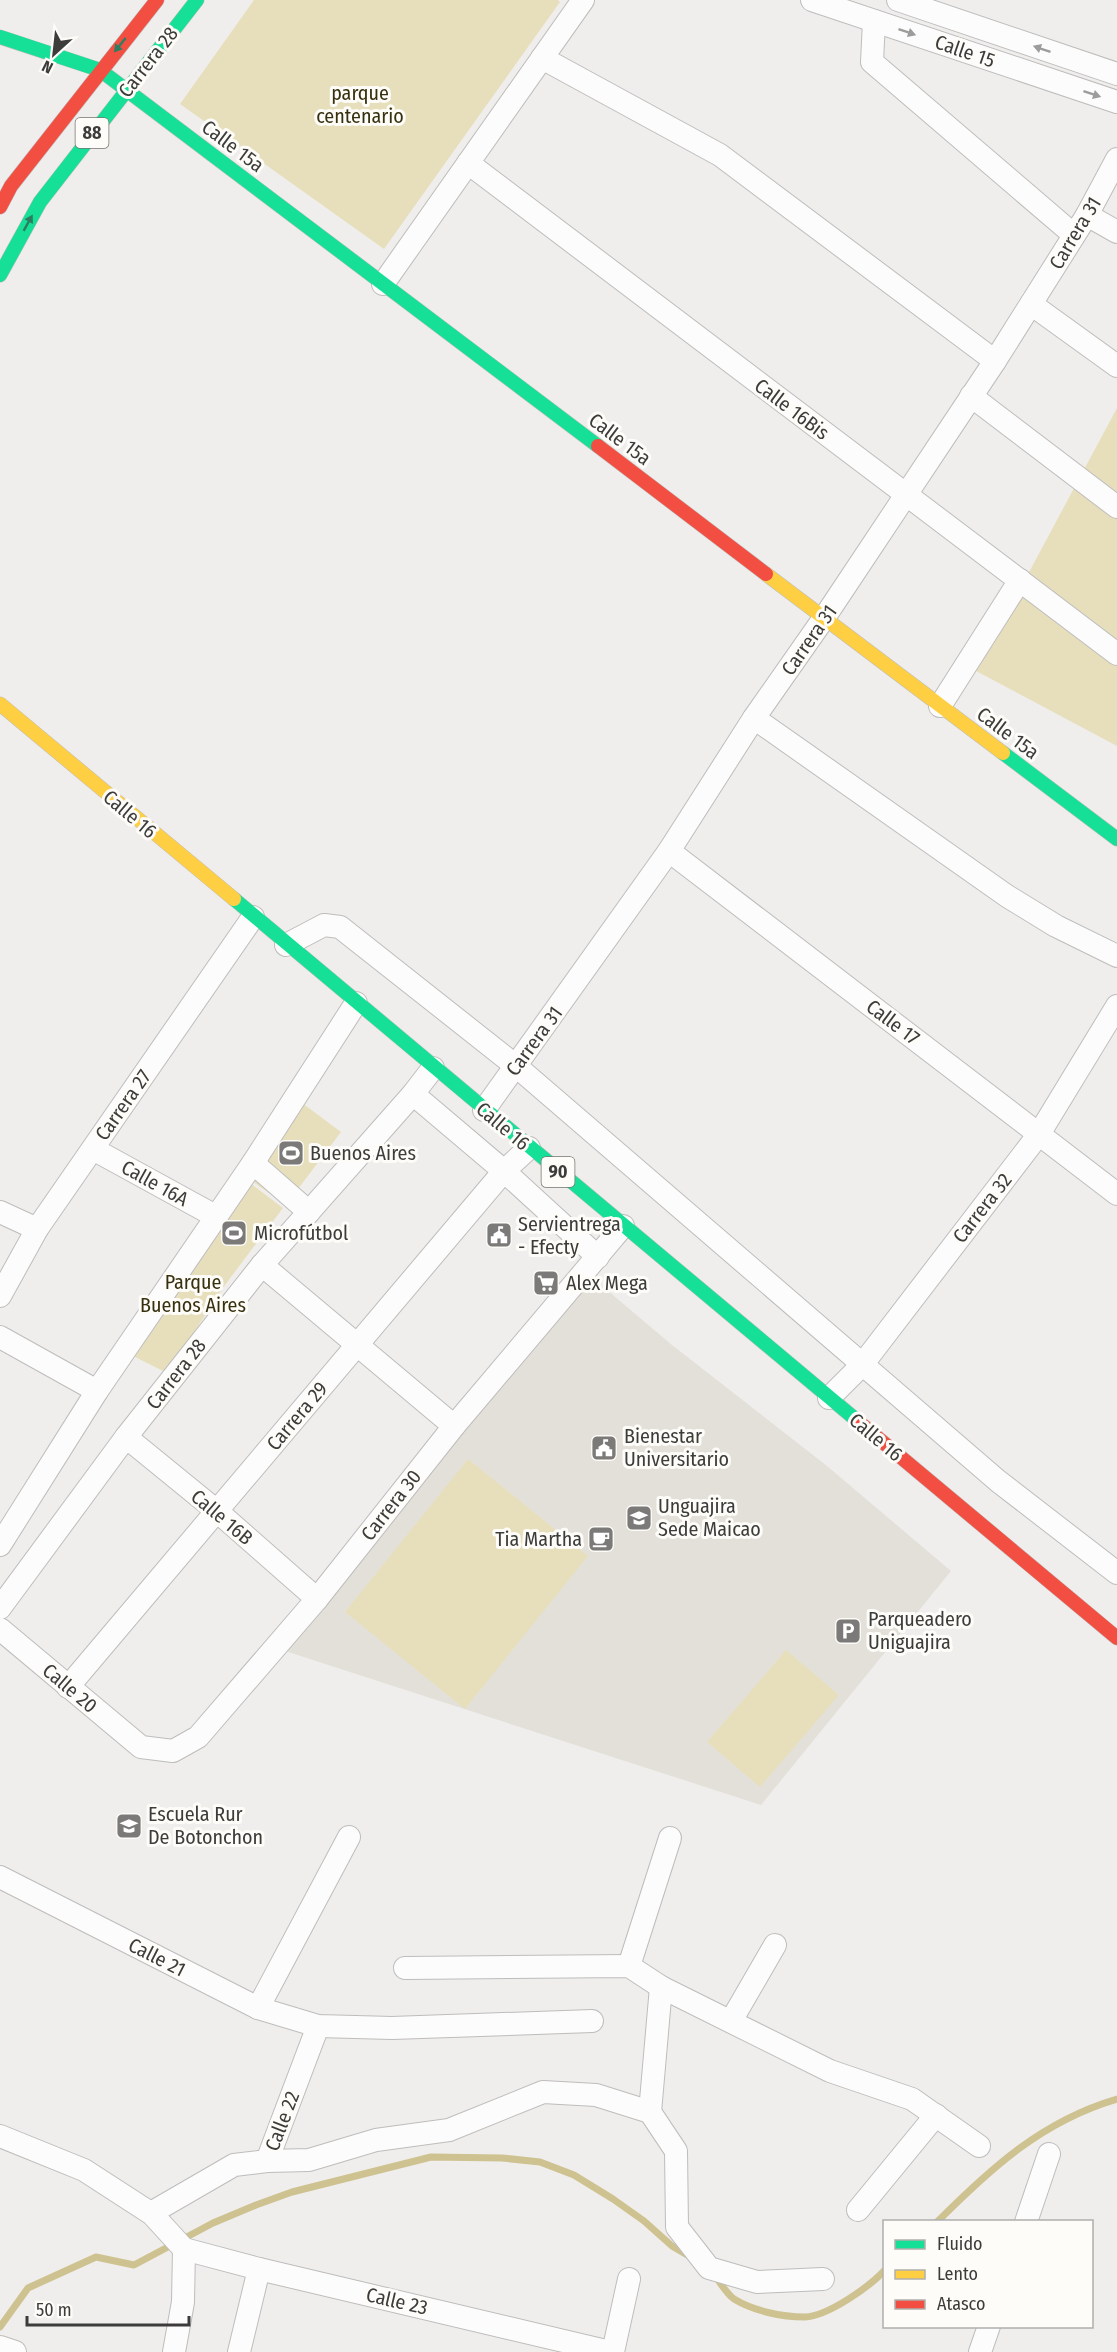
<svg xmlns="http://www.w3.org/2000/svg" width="1117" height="2352" font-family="'Fira Sans Condensed',sans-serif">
<rect width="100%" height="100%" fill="#efeeec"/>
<polygon fill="#e3e0d9" points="588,1274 672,1345 827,1466 951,1571 761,1805 282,1650"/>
<g fill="#e7dfbc">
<polygon points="254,0 558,0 560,2 384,249 180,104"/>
<polygon points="1117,408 1117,746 976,671"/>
<polygon points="294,1097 341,1132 286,1205 242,1174"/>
<polygon points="241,1176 283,1208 225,1285 167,1373 135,1357 187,1258"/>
<polygon points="468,1459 588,1556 465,1709 345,1612"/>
<polygon points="786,1650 839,1695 760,1787 707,1742"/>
</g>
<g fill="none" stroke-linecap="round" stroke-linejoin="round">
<g stroke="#cec290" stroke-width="7">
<path d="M937,2222c54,-54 105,-101 180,-123"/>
<path d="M716,2277c5,7 11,17 18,22 20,12 47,18 71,18 23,-1 64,-30 79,-46"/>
<polyline points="0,2327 28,2288 96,2257 134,2265 213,2223 256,2205 292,2192 431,2157 502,2158 540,2162 574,2175 613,2199 644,2221 672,2246 689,2256"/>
</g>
<defs>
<g id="street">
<polyline points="812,0 1117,102"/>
<polyline points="898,0 1117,74"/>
<polyline points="874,21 872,62 1074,235"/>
<polyline points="542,58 720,155 995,361"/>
<polyline points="468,163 1117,654"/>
<polyline points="1087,215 1117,232"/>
<polyline points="383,284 583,0"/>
<polyline points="1031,304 1117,366"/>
<polyline points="971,396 1117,507"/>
<polyline points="940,706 1020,580"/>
<polyline points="754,718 1007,896 1056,926 1117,956"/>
<polyline points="669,851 1117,1194"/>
<polyline points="286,945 324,925 340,927 516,1066 998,1481 1117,1573"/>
<polyline points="413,1094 504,1171 598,1257"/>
<polyline points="484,1110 669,851 754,718 824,618 995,361 1087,215 1117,159"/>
<polyline points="93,1149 217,1217"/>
<polyline points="253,1163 309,1212"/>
<polyline points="0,1212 37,1229"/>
<polyline points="262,1265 454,1426"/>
<polyline points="0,1296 37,1229 253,917"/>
<polyline points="0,1337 97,1391"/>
<polyline points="829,1398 862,1365 1039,1134 1117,1006"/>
<polyline points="126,1437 218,1512 317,1599"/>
<polyline points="0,1545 97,1391 253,1163 356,1003"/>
<polyline points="0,1608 126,1437 262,1265 413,1094 433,1068"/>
<polyline points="0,1629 141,1747 173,1751 198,1737 317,1599 454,1426 623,1226"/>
<polyline points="68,1687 504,1171 529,1148"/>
<polyline points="0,1877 258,2008 318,2026 392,2028 592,2021"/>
<polyline points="629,1966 670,1838"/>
<polyline points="405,1968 629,1966 661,1987 830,2071 912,2099 979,2146"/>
<polyline points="258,2008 349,1837"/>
<polyline points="731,2021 775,1945"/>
<polyline points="650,2112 661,1987"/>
<polyline points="0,2136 84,2170 152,2214 184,2249"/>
<polyline points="267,2161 309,2160 376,2140 449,2130 543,2092 596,2095 650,2112 676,2151 677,2227 709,2268 757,2282 823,2279"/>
<polyline points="858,2210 936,2115"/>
<polyline points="151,2213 234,2165 267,2161 318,2026"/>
<polyline points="1026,2222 1049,2154"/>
<polyline points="184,2249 259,2269 610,2352"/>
<polyline points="0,2347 15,2352"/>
<polyline points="174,2352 183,2302 184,2249"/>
<polyline points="239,2352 259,2269"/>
<polyline points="613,2352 629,2279"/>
<polyline points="980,2352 989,2326"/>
</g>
<g id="fast">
<polyline points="0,37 100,70 598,446"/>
<polyline points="0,275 40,202 197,0"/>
<polyline points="1003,753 1117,839"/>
<polyline points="234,899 860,1423"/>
</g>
<g id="slow">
<polyline points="766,574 1003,753"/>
<polyline points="0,704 234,899"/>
</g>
<g id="jam">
<polyline points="0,207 11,186 157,0"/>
<polyline points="598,446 766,574"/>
<polyline points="860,1423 1117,1638"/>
</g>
</defs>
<use href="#street" stroke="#bebdbc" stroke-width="24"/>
<use href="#fast" stroke="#bebdbc" stroke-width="15"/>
<use href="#slow" stroke="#bebdbc" stroke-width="15"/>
<use href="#jam" stroke="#bebdbc" stroke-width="15"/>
<use href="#street" stroke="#fdfcfc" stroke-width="22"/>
<use href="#fast" stroke="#16e098" stroke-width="14"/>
<use href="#slow" stroke="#ffcf43" stroke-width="14"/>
<use href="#jam" stroke="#f24e42" stroke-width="14"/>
</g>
<defs><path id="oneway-solid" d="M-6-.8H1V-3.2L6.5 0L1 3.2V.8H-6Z" transform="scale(1.5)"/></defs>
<g fill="#9c9c9b">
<use href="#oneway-solid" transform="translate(907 32) rotate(19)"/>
<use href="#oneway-solid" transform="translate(1042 49) rotate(-161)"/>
<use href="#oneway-solid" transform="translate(1092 94) rotate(18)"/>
</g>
<g fill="#2d7e60">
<use href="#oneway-solid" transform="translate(120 45) rotate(129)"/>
<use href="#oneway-solid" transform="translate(28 223) rotate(-61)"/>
</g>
<defs>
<symbol id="stadium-square" viewBox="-11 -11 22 22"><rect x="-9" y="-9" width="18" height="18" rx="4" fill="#7b7a78" stroke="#fdfcf8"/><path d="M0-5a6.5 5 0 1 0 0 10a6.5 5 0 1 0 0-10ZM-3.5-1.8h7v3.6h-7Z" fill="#fff"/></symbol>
<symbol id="civic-square" viewBox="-11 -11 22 22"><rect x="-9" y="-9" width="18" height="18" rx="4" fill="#7b7a78" stroke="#fdfcf8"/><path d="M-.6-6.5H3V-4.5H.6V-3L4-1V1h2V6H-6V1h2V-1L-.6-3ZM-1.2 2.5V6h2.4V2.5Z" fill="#fff"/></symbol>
<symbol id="supermarket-square" viewBox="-11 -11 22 22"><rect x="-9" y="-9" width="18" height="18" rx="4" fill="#7b7a78" stroke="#fdfcf8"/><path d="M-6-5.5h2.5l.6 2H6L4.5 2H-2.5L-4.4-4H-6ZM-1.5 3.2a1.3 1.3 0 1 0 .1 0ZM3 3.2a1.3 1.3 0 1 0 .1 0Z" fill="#fff"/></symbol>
<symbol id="university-square" viewBox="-11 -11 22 22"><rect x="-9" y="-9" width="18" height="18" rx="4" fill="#7b7a78" stroke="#fdfcf8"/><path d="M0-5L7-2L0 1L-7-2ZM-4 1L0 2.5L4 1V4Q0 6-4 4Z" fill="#fff"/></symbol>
<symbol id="cafe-square" viewBox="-11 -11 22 22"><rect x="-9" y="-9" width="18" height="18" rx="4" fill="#7b7a78" stroke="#fdfcf8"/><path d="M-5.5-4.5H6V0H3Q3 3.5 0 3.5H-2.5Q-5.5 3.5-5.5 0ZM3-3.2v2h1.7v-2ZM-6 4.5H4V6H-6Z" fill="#fff"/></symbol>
<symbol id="parking-square" viewBox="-11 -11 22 22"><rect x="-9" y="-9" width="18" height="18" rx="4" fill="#7b7a78" stroke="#fdfcf8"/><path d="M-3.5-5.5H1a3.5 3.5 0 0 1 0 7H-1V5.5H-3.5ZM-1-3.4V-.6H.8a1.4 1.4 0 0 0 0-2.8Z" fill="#fff"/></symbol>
<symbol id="school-square" viewBox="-11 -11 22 22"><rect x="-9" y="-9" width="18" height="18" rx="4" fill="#7b7a78" stroke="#fdfcf8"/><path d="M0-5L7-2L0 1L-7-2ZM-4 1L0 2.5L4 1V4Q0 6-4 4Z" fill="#fff"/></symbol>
</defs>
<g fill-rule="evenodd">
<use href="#stadium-square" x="276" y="1138" width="30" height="30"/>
<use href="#stadium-square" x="219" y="1218" width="30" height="30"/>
<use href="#civic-square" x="484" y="1220" width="30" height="30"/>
<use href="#supermarket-square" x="531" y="1268" width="30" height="30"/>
<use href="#civic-square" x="589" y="1433" width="30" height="30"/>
<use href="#university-square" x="624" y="1503" width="30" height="30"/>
<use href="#cafe-square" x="586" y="1524" width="30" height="30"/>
<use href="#parking-square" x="833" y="1616" width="30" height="30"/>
<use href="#school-square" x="114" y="1811" width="30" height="30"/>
</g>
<g text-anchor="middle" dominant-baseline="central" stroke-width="6" stroke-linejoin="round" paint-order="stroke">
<g fill="#fdfcf8" stroke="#767673" stroke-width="1.5">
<rect x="75.5" y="118" width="33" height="30" rx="4.5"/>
<rect x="541.5" y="1157" width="33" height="30" rx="4.5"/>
</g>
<g font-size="18" font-weight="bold" fill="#3c3c3a">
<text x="92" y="133">88</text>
<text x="558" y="1172">90</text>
</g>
<g font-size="20" fill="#3c3c3a" stroke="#fdfcf8">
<text transform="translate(965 51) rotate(19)">Calle 15</text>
<text transform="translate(148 62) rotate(-52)">Carrera 28</text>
<text transform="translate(233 146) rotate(37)">Calle 15a</text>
<text transform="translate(1075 233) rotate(-59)">Carrera 31</text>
<text transform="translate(792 409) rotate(37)">Calle 16Bis</text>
<text transform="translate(620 439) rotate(37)">Calle 15a</text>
<text transform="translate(809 640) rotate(-55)">Carrera 31</text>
<text transform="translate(1008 733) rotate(37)">Calle 15a</text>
<text transform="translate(130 814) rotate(40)">Calle 16</text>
<text transform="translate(893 1022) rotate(37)">Calle 17</text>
<text transform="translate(534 1041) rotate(-54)">Carrera 31</text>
<text transform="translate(123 1105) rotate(-55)">Carrera 27</text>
<text transform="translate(503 1126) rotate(40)">Calle 16</text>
<text transform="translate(155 1183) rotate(29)">Calle 16A</text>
<text transform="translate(982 1208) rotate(-52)">Carrera 32</text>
<text transform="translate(176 1374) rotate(-52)">Carrera 28</text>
<text transform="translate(297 1416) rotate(-50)">Carrera 29</text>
<text transform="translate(876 1437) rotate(40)">Calle 16</text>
<text transform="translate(391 1505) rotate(-52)">Carrera 30</text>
<text transform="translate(222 1517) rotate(40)">Calle 16B</text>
<text transform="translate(70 1688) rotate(40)">Calle 20</text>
<text transform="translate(157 1957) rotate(27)">Calle 21</text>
<text transform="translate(282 2121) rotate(-69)">Calle 22</text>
<text transform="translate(397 2301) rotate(13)">Calle 23</text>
</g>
<g font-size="20" fill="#37300f" stroke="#fdfcf8">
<text x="360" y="93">parque<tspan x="360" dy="23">centenario</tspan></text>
<text x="193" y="1282">Parque<tspan x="193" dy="23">Buenos Aires</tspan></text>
</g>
<g font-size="20" fill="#3c3c3a" stroke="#fdfcf8" text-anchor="start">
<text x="310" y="1153">Buenos Aires</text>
<text x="518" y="1224">Servientrega<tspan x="518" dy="23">- Efecty</tspan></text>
<text x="254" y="1233">Microfútbol</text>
<text x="566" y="1283">Alex Mega</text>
<text x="624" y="1436">Bienestar<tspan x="624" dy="23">Universitario</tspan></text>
<text x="658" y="1506">Unguajira<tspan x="658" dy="23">Sede Maicao</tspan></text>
<text x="582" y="1539" text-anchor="end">Tia Martha</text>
<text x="868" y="1619">Parqueadero<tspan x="868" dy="23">Uniguajira</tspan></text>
<text x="148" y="1814">Escuela Rur<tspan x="148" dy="23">De Botonchon</tspan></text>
</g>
</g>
<rect x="883" y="2220" width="210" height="108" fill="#fdfcf8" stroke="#b0afac" stroke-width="1.5"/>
<rect x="895" y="2240" width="30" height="9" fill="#16e098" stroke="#b0afac" stroke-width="1.5"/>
<text x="937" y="2250" font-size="18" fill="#3c3c3a">Fluido</text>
<rect x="895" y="2270" width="30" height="9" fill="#ffcf43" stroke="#b0afac" stroke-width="1.5"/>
<text x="937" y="2280" font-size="18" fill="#3c3c3a">Lento</text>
<rect x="895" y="2300" width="30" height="9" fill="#f24e42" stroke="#b0afac" stroke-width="1.5"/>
<text x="937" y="2310" font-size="18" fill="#3c3c3a">Atasco</text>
<g transform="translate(54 54) rotate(207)" stroke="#fdfcf8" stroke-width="4.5" paint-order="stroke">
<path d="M0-4.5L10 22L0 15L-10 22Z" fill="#3c3c3a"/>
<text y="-9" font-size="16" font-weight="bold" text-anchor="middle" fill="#3c3c3a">N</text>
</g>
<path d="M27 2316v9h162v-9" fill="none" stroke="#3c3c3a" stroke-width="3"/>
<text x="36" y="2316" font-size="18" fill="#3c3c3a" stroke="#fdfcf8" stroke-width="4.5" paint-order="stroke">50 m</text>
</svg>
